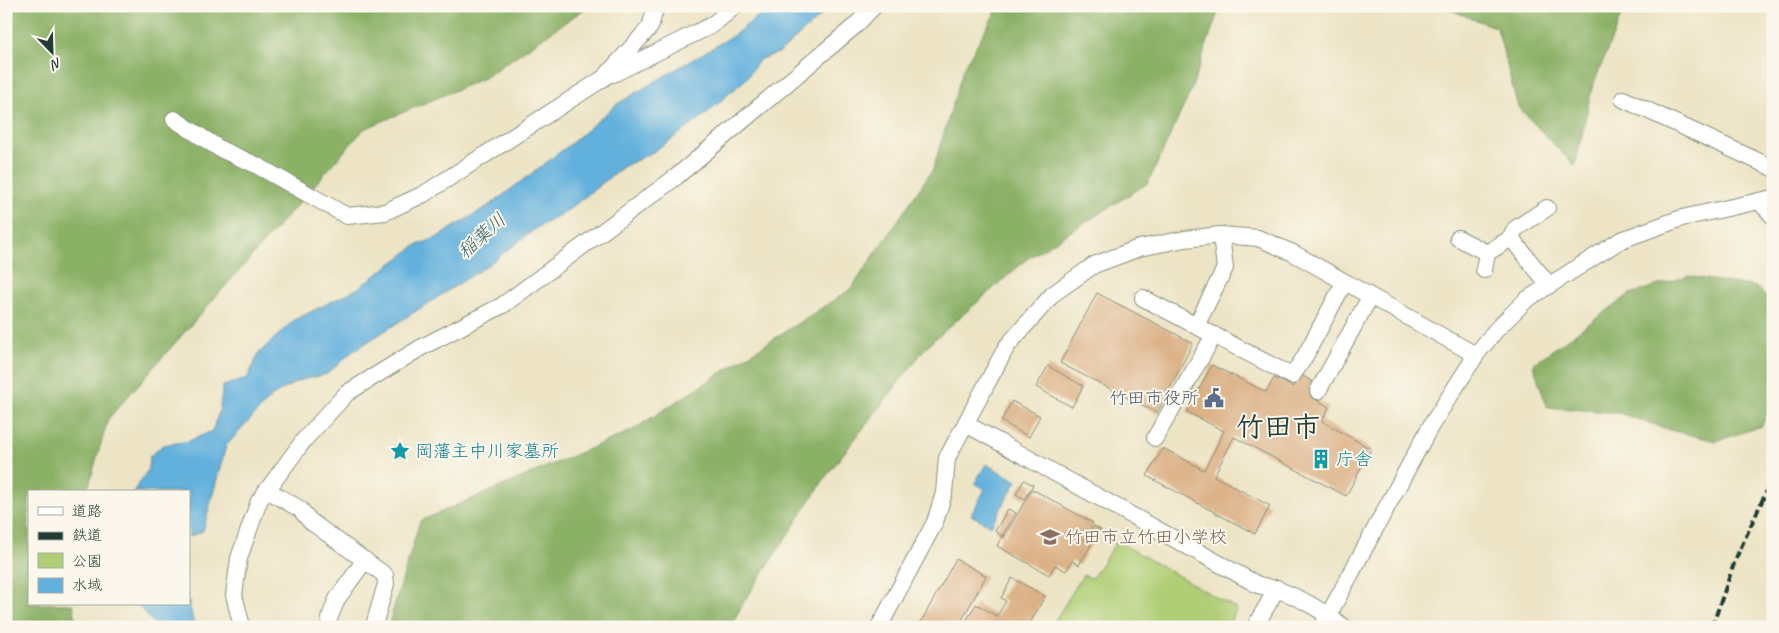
<svg xmlns="http://www.w3.org/2000/svg" width="1779" height="633" font-family="Caveat,'Klee One',sans-serif">
<rect width="100%" height="100%" fill="#fbf7ec"/>
<filter id="ink" filterUnits="userSpaceOnUse"><feTurbulence type="fractalNoise" baseFrequency=".02" numOctaves="2"/><feDisplacementMap in="SourceGraphic" scale="10" xChannelSelector="R" yChannelSelector="G"/><feConvolveMatrix kernelMatrix="1 2 1 2 8 2 1 2 1" color-interpolation-filters="sRGB"/></filter>
<filter id="wash" filterUnits="userSpaceOnUse"><feTurbulence type="fractalNoise" baseFrequency=".0096" numOctaves="4" result="noise"/><feDisplacementMap in="SourceGraphic" scale="20" xChannelSelector="R" yChannelSelector="G"/><feGaussianBlur stdDeviation="1.12" result="paint"/><feColorMatrix in="noise" values="0 0 0 0 0 0 0 0 0 0 0 0 0 0 0 0 0 1.4 0 .05"/><feComposite in="paint" operator="in"/></filter>
<g filter="url(#wash)">
<rect width="100%" height="100%" fill="#ede4c5"/>
<polygon fill="#afce75" stroke="#678654" points="1117,541 1237,609 1228,627 1051,627 1083,575 1092,578"/>
<g fill="#8bb166" stroke="#55774d">
<polygon points="6,6 589,6 484,78 364,129 108,419 87,492 29,492 29,604 73,604 77,627 6,627"/>
<polygon points="999,6 1220,6 1190,93 1148,183 1027,259 927,346 827,475 745,600 730,627 388,627 420,521 631,431 851,289 933,169 964,67"/>
<polygon points="1440,6 1625,6 1592,88 1575,166 1518,107 1497,28"/>
<polygon points="1688,276 1756,287 1773,304 1773,398 1762,426 1716,441 1670,430 1619,413 1547,407 1533,364 1630,294"/>
</g>
<g fill="#62b0dc" stroke="#407688">
<polygon points="771,6 832,6 779,53 760,59 746,79 700,119 653,152 623,167 568,210 535,229 488,265 352,352 327,374 298,381 272,396 226,446 203,531 189,537 189,492 133,492 148,470 150,456 163,445 189,441 212,431 219,412 223,386 247,379 259,353 294,320 357,289 415,246 436,238 490,205 568,146 617,104 734,35"/>
<polygon points="986,464 1017,481 991,526 971,515 985,489 975,483"/>
<polygon points="189,600 194,627 157,627 137,604 189,604"/>
</g>
<g id="blocks">
<g fill="#dbb186">
<polygon points="1097,293 1193,343 1157,413 1060,363"/>
<polygon points="1212,365 1266,392 1274,378 1293,387 1300,374 1316,384 1310,396 1329,407 1322,421 1371,449 1346,496 1234,437 1214,476 1270,506 1255,534 1147,476 1163,448 1204,470 1224,431 1187,412"/>
<polygon points="1048,366 1083,386 1072,407 1036,387"/>
<polygon points="1012,401 1040,416 1029,437 1001,421"/>
<polygon points="1024,480 1033,485 1024,499 1016,494"/>
<polygon points="1032,489 1093,523 1084,540 1091,545 1079,565 1072,561 1066,571 1055,565 1049,575 997,546 1002,536 1004,537"/>
<polygon points="1008,509 1016,513 1002,536 995,531"/>
<polygon points="1094,526 1101,530 1094,543 1086,538"/>
<polygon points="956,559 986,576 958,627 918,627"/>
<polygon points="1012,578 1045,596 1028,627 963,626 976,604 997,616 1006,601 1001,598"/>
</g>
</g>
</g>
<g filter="url(#ink)">
<use href="#blocks" fill-opacity="0" stroke="#86907c" stroke-width="1"/>
<g fill="none" stroke-linecap="round" stroke-linejoin="round">
<defs>
<g id="minor">
<polyline points="613,74 712,25 735,6"/>
<polyline points="1623,99 1773,168"/>
<polyline points="174,119 220,149 256,165 347,216 385,212 424,194 604,78 650,27 656,6"/>
<polyline points="1759,201 1773,216"/>
<polyline points="1547,208 1515,229 1511,238 1549,285"/>
<polyline points="1458,238 1487,253"/>
<polyline points="1484,270 1487,253 1511,238"/>
<polyline points="1143,298 1292,376 1304,358 1344,283"/>
<polyline points="1196,326 1225,268 1221,235"/>
<polyline points="1318,391 1370,297"/>
<path d="M966,424l292,161c31,5 61,23 86,42"/>
<polyline points="1155,438 1214,335"/>
<polyline points="267,490 300,509 310,521 385,575 386,584 375,622 378,627"/>
<polyline points="329,619 337,599 365,560"/>
<polyline points="242,627 234,595 239,558 259,501 304,440 347,393 422,347 503,305 676,177 856,25 874,6"/>
<polyline points="879,627 935,522 944,493 947,458 1007,346 1053,294 1094,265 1139,248 1185,239 1221,235 1258,238 1293,253 1476,355"/>
<polyline points="1255,627 1277,588"/>
<polyline points="1322,627 1430,427 1476,355 1495,331 1526,300 1621,240 1682,218 1773,198"/>
</g>
</defs>
<use href="#minor" stroke="#86907c" stroke-width="18"/>
<use href="#minor" stroke="#fff" stroke-width="16"/>
<polyline stroke="#1f3d34" stroke-width="4" stroke-dasharray="8 4" stroke-linecap="butt" points="1712,627 1736,558 1773,477"/>
</g>
</g>
<defs>
<symbol id="civic-bare" viewBox="-9 -9 18 18"><path d="M-.6-6.5H3V-4.5H.6V-3L4-1V1h2V6H-6V1h2V-1L-.6-3ZM-1.2 2.5V6h2.4V2.5Z" fill="#5c6f8a" stroke="#fbf7ec" stroke-width="2.5" paint-order="stroke"/></symbol>
<symbol id="sight-bare" viewBox="-9 -9 18 18"><path d="M0-6L1.8-2.2L6-1.7L2.9 1.2L3.7 5.4L0 3.3L-3.7 5.4L-2.9 1.2L-6-1.7L-1.8-2.2Z" fill="#0f9aa8" stroke="#fbf7ec" stroke-width="2.5" paint-order="stroke"/></symbol>
<symbol id="building-bare" viewBox="-9 -9 18 18"><path d="M-4-6H4V6H1V3H-1V6H-4ZM-2.5-4.3h1.7v1.8h-1.7ZM.8-4.3h1.7v1.8H.8ZM-2.5-1h1.7V.8h-1.7ZM.8-1h1.7V.8H.8Z" fill="#0f9aa8" stroke="#fbf7ec" stroke-width="2.5" paint-order="stroke"/></symbol>
<symbol id="school-bare" viewBox="-9 -9 18 18"><path d="M0-5L7-2L0 1L-7-2ZM-4 1L0 2.5L4 1V4Q0 6-4 4Z" fill="#8d6e63" stroke="#fbf7ec" stroke-width="2.5" paint-order="stroke"/></symbol>
</defs>
<g fill-rule="evenodd">
<use href="#civic-bare" x="1200" y="384" width="28" height="28"/>
<use href="#sight-bare" x="386" y="437" width="28" height="28"/>
<use href="#building-bare" x="1307" y="445" width="28" height="28"/>
<use href="#school-bare" x="1036" y="523" width="28" height="28"/>
</g>
<g text-anchor="middle" dominant-baseline="central" stroke-width="4" stroke-linejoin="round" paint-order="stroke">
<g font-size="18" fill="#4e5e75" stroke="#fbf7ec" text-anchor="end">
<text x="1199" y="398">竹田市役所</text>
</g>
<g font-size="18" fill="#0d838f" stroke="#fbf7ec" text-anchor="start">
<text x="415" y="451">岡藩主中川家墓所</text>
<text x="1336" y="459">庁舎</text>
</g>
<g font-size="18" fill="#785e54" stroke="#fbf7ec" text-anchor="start">
<text x="1065" y="537">竹田市立竹田小学校</text>
</g>
<g font-size="19" font-style="italic" fill="#336066" stroke="#fbf7ec">
<text transform="translate(482 236) rotate(-42)">稲葉川</text>
</g>
<g font-size="28" font-weight="bold" fill="#1f3d34" stroke="#fbf7ec">
<text x="1278" y="426">竹田市</text>
</g>
</g>
<rect width="1779" height="633" fill="none" stroke="#fbf7ec" stroke-width="25"/>
<rect x="28" y="490" width="162" height="115" fill="#fbf7ec" stroke="#a3ada2"/>
<rect x="38" y="507" width="25" height="8" fill="#ffffff" stroke="#a3ada2"/>
<text x="72" y="516" font-size="15" fill="#1f3d34">道路</text>
<rect x="38" y="532" width="25" height="8" fill="#1f3d34" stroke="#a3ada2"/>
<text x="72" y="540" font-size="15" fill="#1f3d34">鉄道</text>
<rect x="38" y="553" width="25" height="15" fill="#afce75" stroke="#a3ada2"/>
<text x="72" y="566" font-size="15" fill="#1f3d34">公園</text>
<rect x="38" y="578" width="25" height="15" fill="#62b0dc" stroke="#a3ada2"/>
<text x="72" y="590" font-size="15" fill="#1f3d34">水域</text>
<g transform="translate(52 52) rotate(157)" stroke="#fbf7ec" stroke-width="4" paint-order="stroke">
<path d="M0-4L9 19L0 12L-9 19Z" fill="#1f3d34"/>
<text y="-8" font-size="14" font-weight="bold" text-anchor="middle" fill="#1f3d34">N</text>
</g>
</svg>
